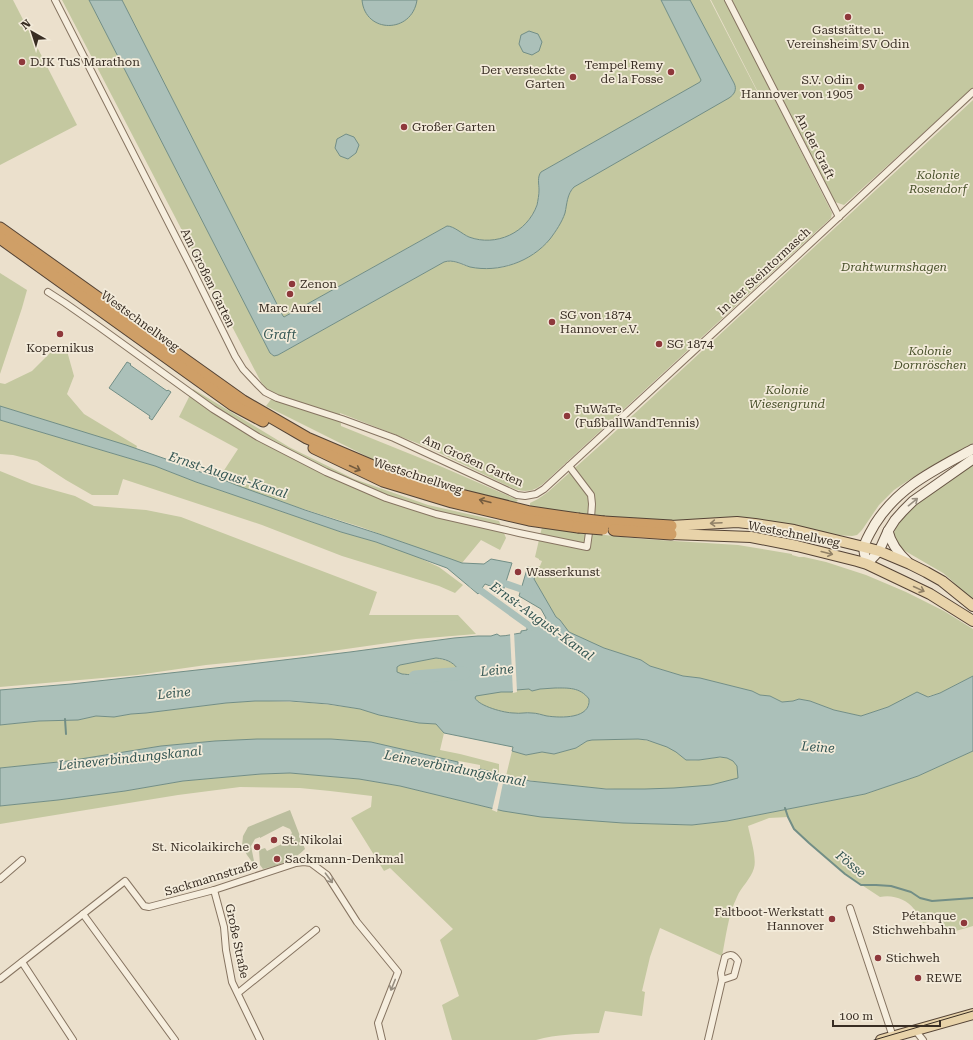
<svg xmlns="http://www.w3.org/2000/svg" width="973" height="1040" font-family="'Roboto Serif',serif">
<rect width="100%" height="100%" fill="#ebe0cc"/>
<g fill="#c4c8a0">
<polygon points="0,0 13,0 77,125 0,165"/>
<path d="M62,0h27l181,353 2,2h6l166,-93c9,-3 17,3 26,5 9,1 18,2 28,1 30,-4 55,-25 66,-53 3,-9 3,-21 10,-28l157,-91 4,-8v-3l-45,-85h20l49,95 1,1 -49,-96h15l51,98h-3l58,115 -1,5 -287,265c-11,9 -19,10 -32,5l-85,-41 -87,-34 1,13 99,40 78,34 -3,4 -70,-20 -63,-20 -116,-58 9,-12 -8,-5 -6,-7z"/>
<path d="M122,0h539l40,80 -2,3 -158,89c-4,5 -1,20 -3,28 -6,27 -34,46 -61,39 -8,-1 -13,-5 -20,-8 -3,-2 -8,-3 -12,-4l-161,90 -1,-1z"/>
<polygon points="732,0 973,0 973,88 844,205 835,202"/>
<polygon points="973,100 973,443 921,472 894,490 879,505 862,530 857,535 852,536 834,535 787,524 756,519 738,518 690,520 648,520 597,516 530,508 530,503 538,499 548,492 606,440"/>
<polygon points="0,273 27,290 22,308 0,374"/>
<polygon points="67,351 74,376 67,394 84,414 137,446 136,449 0,406 0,383 5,384 32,371 51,352"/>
<path d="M193,389l96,58 65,32 74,26 71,16 7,17 -6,12 -19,-10 -19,23c-34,-11 -68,-24 -101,-36 -48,-15 -96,-29 -142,-49l19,-29 -59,-32z"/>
<polygon points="0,420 155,466 196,482 341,532 376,542 413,555 439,567 463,585 455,593 439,586 342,556 262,525 123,479 118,495 92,495 66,480 37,461 13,455 0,454"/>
<polygon points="973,465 973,602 949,578 943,573 900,548 894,537 894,533 897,524 904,515 918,503"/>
<polygon points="0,471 32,484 75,496 94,506 146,510 181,517 377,592 369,615 458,615 476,634 416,639 304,655 206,665 137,675 0,687"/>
<polygon points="542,527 586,533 643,539 738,545 792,554 792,555 799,557 804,557 826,562 866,575 906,592 944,611 973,629 973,676 940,693 888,707 861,716 834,710 810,701 799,699 793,701 782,702 770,696 760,695 752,691 700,678 683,676 650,666 641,660 604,648 568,632 560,620 556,617 534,579 529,567 529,566 536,567 537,566 540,566 542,561 539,560 539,559 535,557"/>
<path d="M436,658c9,2 16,3 22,11 -10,11 -43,6 -57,5l-4,-2v-5l3,-2z"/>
<path d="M555,688c13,0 25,-1 34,11 2,20 -28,19 -42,17 -5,-1 -10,-3 -15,-3 -6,-1 -12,1 -18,0 -10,0 -35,-7 -40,-15l2,-2 19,-4h17l5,-2 12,-1 3,2 8,-2z"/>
<path d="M255,701c35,0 69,2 104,8 7,1 13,4 20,6 19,4 38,8 57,9l8,9 -4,17 20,4 39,10v10l-19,-5v-4l-21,-4 -1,1 -87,-20 -40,-3h-34l-82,2 -54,5 -93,15 -68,7v-43l39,-4 39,-1 18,-4 18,1 17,-3 15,-1 80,-10z"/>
<path d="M638,739c13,2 26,5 37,12 4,3 7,6 10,8 13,6 44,-11 52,7 2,3 1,9 1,12 -9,3 -17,5 -26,7 -16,3 -33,3 -49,4 -52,2 -106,-3 -157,-13l6,-25 14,4 16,-3 12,2 22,-6 11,-7 5,-1z"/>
<path d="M973,751v175l-31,9 -5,-15 -14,3c-3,-5 -5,-10 -9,-14 -7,-10 -22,-15 -34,-12l-35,-23 -36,-31 -15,-14 -6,-12 -19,1 -21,8c2,10 9,32 6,42 -3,11 -13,19 -17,29 -9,18 -11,40 -15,59l-62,-28 -10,29 -8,34 3,1 -3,24 -37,-5 -6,22c-21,1 -42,1 -63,7h-84l-10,-35 17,-9 -19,-56 13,-11 -63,-61 -6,3 -33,-53 20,-11 1,-11 -42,-5 -30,-3 -60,-1 -62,8 -178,29v-18l58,-6 67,-9 58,-10 78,-7 29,-1 69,6 41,7 103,25 120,12 69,2 35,-4 138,-27 53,-18z"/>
</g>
<path fill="#bbbe9e" d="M290,810l15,39c-12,12 -26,16 -42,20l-3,-4 -1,-15 6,-2 2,3 19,-9 1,3 6,-3 -3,-6 2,-3 -2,-4 -7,-3 -23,12v-1l-5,2 -4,7 4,20 -8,-11 -5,-9 1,-10 5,-9z"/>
<g fill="#abc0b9" stroke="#728e86" fill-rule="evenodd">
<path d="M89,0h33l161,316 1,1 163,-91c7,0 15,8 22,11 27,10 58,-4 68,-32 1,-5 2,-10 2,-15 0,-6 -2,-13 2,-18l159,-90 1,-2 -40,-80h29l44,83c3,6 1,11 -5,15l-155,89c-7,7 -7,17 -9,26 -3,9 -9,18 -15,26 -19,23 -51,34 -80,28 -9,-3 -17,-8 -26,-5l-166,93 -4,1 -4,-3z"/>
<path d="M362,0h55c-5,34 -52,34 -55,0z"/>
<polygon points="529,31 538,34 542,42 539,51 532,55 523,52 519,44 521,35"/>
<polygon points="346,134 354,137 359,145 356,153 348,159 340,156 335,148 337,139"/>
<polygon points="127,362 131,364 130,365 167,391 168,390 171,392 152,420 149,418 150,416 109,388"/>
<polygon points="0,406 126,445 180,464 188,468 219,478 236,485 305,510 379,534 451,559 462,563 484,564 491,559 512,563 503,591 485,584 478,594 447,568 376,542 341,532 196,482 155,466 0,420"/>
<path d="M528,566l2,4 7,2 -3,7 22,38 4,3 9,12 35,16 37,12 9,6 33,10 17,2 52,13 8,4 10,1 12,6 11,-1 6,-2 11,2 24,9 27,6 27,-9 29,-15 11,5 12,-4 33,-17v75l-55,25 -53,18 -138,27 -35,4 -69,-2 -82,-6 -38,-6 -103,-25 -41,-7 -69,-6 -29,1 -78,7 -58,10 -67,9 -58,6v-38l68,-7 93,-15 54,-5 42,-2h74l40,3 87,20v4l21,4 1,-1 50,12 76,8h39l29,-1 37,-3 27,-7 -1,-12 -4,-5 -6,-3 -7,-1 -21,3h-13l-10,-8 -9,-5 -20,-7 -9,-1 -46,1 -5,1 -11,7 -22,6 -12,-2 -16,3 -14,-4 1,-4 -69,-14 -8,-9 -17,-1 -40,-8 -19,-6 -32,-5 -38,-3h-35l-29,2 -80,10 -15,1 -17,3 -18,-1 -18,4 -39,1 -39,4v-35l71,-6 171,-19 108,-13 104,-14 24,-2h13l6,-2 3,2c7,0 13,-2 21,-3v-2l6,-1v-3l-4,-3 3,-3c8,4 14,6 20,-3l-5,-9 -22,-13zM436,658c9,1 16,3 22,11 -10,11 -43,6 -56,5l-5,-2v-5l3,-2zM555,688c13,0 25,-1 34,11 2,20 -28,19 -42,17 -5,-1 -10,-3 -15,-3 -6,-1 -12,1 -18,0 -10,0 -35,-7 -39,-15l1,-2 25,-4h11l4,-2 13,-1 3,2 8,-2z"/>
</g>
<g fill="#ebe0cc">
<polygon points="513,632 514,632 517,692 513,693 510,633"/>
<polygon points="501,772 505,773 497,812 492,810"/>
</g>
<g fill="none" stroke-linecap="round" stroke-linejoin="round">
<g stroke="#728e86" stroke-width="2">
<polyline points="65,719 66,734"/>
<polyline points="785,808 788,817 794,829 809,843 845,874 861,885 876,885 891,886 911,892 920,898 932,901 973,898"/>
</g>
<g stroke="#abc0b9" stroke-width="7">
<polyline points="498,581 521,589 529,593"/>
<polyline points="473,585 531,627"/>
</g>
<polyline stroke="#abc0b9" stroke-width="13" points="415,677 464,673"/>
<defs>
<g id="street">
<polyline points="55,0 189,263 235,356 243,369 259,386 265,392 277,398 342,419 394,438 517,495 525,496 536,494 544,489 787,265 973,92"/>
<polyline points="728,0 839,217"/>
<polyline points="48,292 65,303 98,326 213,409 258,437 326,472 386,498 436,514 519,533 587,547 591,518 592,504 591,495 569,466"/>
<polyline points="0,879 22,860"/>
<polyline points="214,890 224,927 226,950 232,982 260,1040"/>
<polyline points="850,908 893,1037"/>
<polyline points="83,914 175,1040"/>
<polyline points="22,962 73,1040"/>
<polyline points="0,979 125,881 144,906 149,907 214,890 296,863 304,862 311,863 327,875 357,922 398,972 378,1023 382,1040"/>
<polyline points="238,993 316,930"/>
<polyline points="915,1030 923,1040"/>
<path d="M708,1040l14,-60 -1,-7 4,-16c6,-4 9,-2 13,4l-4,15 -12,4"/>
</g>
<g id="secondary">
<path d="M888,531c3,13 10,22 20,31"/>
<path d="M867,564c-1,-5 -4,-12 -3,-18 2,-7 7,-15 11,-22 24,-38 60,-54 98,-75"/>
<polyline points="867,564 879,551 888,531 895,520 903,511 913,501 973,459"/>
</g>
<g id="primary">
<polyline points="671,526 737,522 755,524 794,530 864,547 879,551 910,564 926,572 942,581 973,606"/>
<polyline points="671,534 751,537 797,546 857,561 867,564 930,594 973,621"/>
<polyline points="881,1040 973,1014"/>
</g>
<g id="highway">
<polyline points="0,228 243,401 307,438 387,472 457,494 530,512 578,519"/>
<polyline points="0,238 233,405 263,421"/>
<polyline points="314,448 383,481 452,502 529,520 578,527"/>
<polyline points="604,522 671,526"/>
<polyline points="614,530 671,534"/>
</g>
</defs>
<use href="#street" stroke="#867461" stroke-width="8"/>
<use href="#secondary" stroke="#685544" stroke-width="11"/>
<use href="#primary" stroke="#544335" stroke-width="12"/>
<use href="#highway" stroke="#544335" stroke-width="13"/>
<use href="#street" stroke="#f6eede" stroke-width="6"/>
<use href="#secondary" stroke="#f6eede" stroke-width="9"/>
<use href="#primary" stroke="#e8d3a9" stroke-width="10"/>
<use href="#highway" stroke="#cf9f67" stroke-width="11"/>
<polyline stroke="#382d23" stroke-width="1" points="874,1040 973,1011"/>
<defs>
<g id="highway-bridge">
<polyline points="578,519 604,522"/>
<polyline points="578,527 603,529"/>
</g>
</defs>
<use href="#highway-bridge" stroke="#544335" stroke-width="13" stroke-linecap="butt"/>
<use href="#highway-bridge" stroke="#cf9f67" stroke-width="11"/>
</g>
<defs><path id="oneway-shaft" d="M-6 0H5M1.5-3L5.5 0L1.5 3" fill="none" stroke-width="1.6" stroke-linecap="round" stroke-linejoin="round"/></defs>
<g stroke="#745b3e">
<use href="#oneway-shaft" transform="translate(355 468) rotate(25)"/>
<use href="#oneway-shaft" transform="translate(485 501) rotate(-166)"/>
</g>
<g stroke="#978e80">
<use href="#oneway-shaft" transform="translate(913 502) rotate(-39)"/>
<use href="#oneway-shaft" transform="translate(329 878) rotate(53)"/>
<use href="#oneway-shaft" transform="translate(393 985) rotate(112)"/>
</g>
<g stroke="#908066">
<use href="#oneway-shaft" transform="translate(716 523) rotate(177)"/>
<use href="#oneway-shaft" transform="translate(827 553) rotate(14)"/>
<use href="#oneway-shaft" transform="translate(919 589) rotate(25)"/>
</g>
<g fill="#8e383b" stroke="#f3ebda" stroke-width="1.5">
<circle cx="848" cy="17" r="4"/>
<circle cx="22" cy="62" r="4"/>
<circle cx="671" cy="72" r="4"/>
<circle cx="573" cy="77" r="4"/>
<circle cx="861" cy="87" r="4"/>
<circle cx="404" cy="127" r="4"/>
<circle cx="292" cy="284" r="4"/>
<circle cx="290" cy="294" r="4"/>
<circle cx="552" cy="322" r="4"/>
<circle cx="60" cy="334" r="4"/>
<circle cx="659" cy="344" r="4"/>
<circle cx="567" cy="416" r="4"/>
<circle cx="518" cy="572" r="4"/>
<circle cx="274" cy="840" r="4"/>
<circle cx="257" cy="847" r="4"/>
<circle cx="277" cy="859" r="4"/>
<circle cx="832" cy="919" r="4"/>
<circle cx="964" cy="923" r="4"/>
<circle cx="878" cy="958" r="4"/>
<circle cx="918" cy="978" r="4"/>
</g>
<g text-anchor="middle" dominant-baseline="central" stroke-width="3.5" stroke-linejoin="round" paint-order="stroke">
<g font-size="12" fill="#382d23" stroke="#f3ebda" text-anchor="start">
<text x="848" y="30" text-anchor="middle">Gaststätte u.<tspan x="848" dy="14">Vereinsheim SV Odin</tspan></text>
<text x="30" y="62">DJK TuS Marathon</text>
<text x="663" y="65" text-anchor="end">Tempel Remy<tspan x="663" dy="14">de la Fosse</tspan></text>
<text x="565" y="70" text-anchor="end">Der versteckte<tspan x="565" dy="14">Garten</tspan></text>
<text x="853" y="80" text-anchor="end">S.V. Odin<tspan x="853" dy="14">Hannover von 1905</tspan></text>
<text x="412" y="127">Großer Garten</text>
<text x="300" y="284">Zenon</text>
<text x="290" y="308" text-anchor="middle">Marc Aurel</text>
<text x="560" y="315">SG von 1874<tspan x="560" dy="14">Hannover e.V.</tspan></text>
<text x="667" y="344">SG 1874</text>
<text x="60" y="348" text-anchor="middle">Kopernikus</text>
<text x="575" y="409">FuWaTe<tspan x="575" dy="14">(FußballWandTennis)</tspan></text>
<text x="526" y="572">Wasserkunst</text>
<text x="282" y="840">St. Nikolai</text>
<text x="249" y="847" text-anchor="end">St. Nicolaikirche</text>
<text x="285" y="859">Sackmann-Denkmal</text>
<text x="824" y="912" text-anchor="end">Faltboot-Werkstatt<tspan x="824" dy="14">Hannover</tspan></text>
<text x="956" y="916" text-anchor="end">Pétanque<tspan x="956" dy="14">Stichwehbahn</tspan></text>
<text x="886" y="958">Stichweh</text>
<text x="926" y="978">REWE</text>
</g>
<g font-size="12" fill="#382d23" stroke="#f3ebda">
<text transform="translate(815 146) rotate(63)">An der Graft</text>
<text transform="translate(764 271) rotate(-43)">In der Steintormasch</text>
<text transform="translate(208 278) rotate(64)">Am Großen Garten</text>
<text transform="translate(140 321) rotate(36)">Westschnellweg</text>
<text transform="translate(473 461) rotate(24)">Am Großen Garten</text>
<text transform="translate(418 476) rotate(18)">Westschnellweg</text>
<text transform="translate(794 534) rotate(11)">Westschnellweg</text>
<text transform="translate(211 878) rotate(-17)">Sackmannstraße</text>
<text transform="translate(237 941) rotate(78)">Große Straße</text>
</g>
<g font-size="12" font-style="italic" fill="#4a522c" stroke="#f3ebda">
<text x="938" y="175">Kolonie<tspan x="938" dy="14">Rosendorf</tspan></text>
<text x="894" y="267">Drahtwurmshagen</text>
<text x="930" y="351">Kolonie<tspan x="930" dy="14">Dornröschen</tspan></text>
<text x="787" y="390">Kolonie<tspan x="787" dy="14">Wiesengrund</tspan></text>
</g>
<g font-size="13" font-style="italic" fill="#345653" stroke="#f3ebda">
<text x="280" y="334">Graft</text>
<text transform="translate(228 475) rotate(18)">Ernst-August-Kanal</text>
<text transform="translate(542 621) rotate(36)">Ernst-August-Kanal</text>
<text transform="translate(497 670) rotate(-5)">Leine</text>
<text transform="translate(174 693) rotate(-6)">Leine</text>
<text transform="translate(818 747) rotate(4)">Leine</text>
<text transform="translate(130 758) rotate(-6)">Leineverbindungskanal</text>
<text transform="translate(455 768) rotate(11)">Leineverbindungskanal</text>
<text transform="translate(851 864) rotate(39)">Fösse</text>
</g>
</g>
<g transform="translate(32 32) rotate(321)" stroke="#f3ebda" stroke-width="3" paint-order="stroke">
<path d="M0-3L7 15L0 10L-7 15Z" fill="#382d23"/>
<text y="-6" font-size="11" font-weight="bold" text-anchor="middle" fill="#382d23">N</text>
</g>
<path d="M833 1020v6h107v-6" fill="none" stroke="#382d23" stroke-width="2"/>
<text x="839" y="1020" font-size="12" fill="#382d23" stroke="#f3ebda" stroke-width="3" paint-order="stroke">100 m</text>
</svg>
